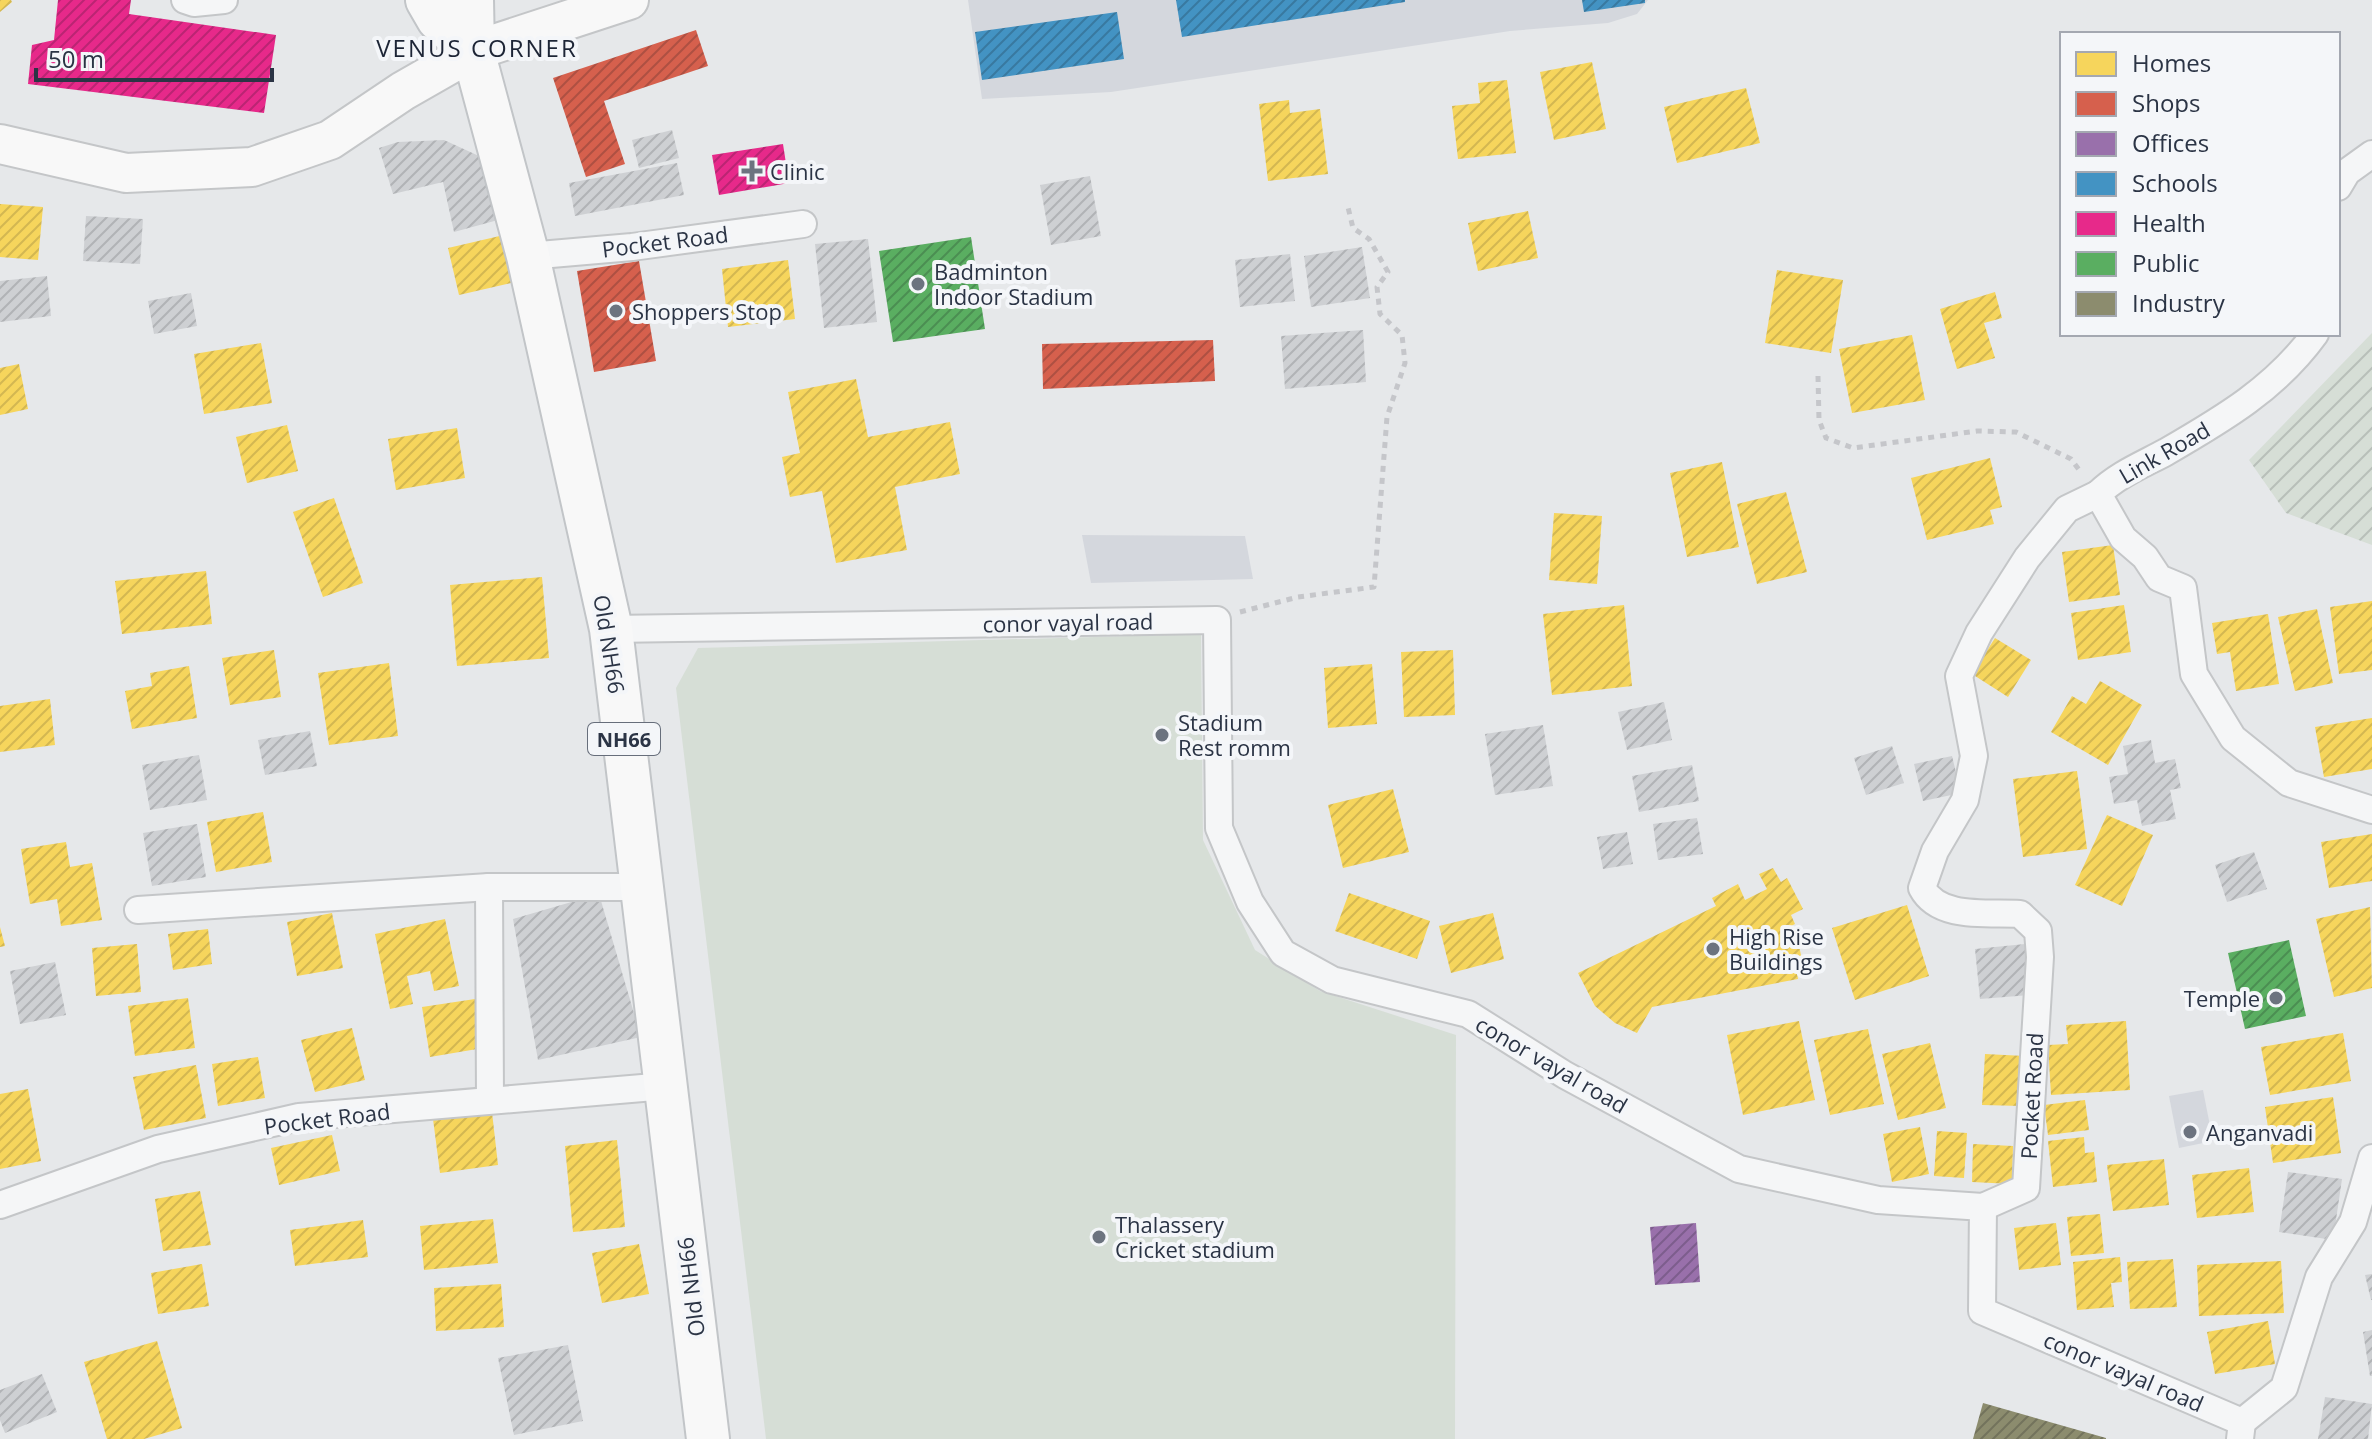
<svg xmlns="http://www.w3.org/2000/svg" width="2372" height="1439" font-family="'Open Sans',sans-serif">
<defs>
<pattern id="garden-furrows" width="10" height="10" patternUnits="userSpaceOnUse" patternTransform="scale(2)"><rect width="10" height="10" fill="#d6ded6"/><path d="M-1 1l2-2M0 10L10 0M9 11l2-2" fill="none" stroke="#b8bfb9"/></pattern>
<pattern id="homes-hatch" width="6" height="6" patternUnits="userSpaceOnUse" patternTransform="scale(2)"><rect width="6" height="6" fill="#f6d55c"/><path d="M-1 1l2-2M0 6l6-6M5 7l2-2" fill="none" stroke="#d3b751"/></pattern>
<pattern id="shops-hatch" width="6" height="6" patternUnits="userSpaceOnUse" patternTransform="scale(2)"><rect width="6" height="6" fill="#d6604d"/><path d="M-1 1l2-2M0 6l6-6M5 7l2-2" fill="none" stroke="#ae5042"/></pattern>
<pattern id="offices-hatch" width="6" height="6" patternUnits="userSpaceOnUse" patternTransform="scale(2)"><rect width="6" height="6" fill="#9970ab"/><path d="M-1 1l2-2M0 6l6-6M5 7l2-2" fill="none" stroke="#7d5d8d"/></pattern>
<pattern id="schools-hatch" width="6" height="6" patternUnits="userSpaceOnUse" patternTransform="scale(2)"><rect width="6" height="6" fill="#4393c3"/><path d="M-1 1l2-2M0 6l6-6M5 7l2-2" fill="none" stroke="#3879a0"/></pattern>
<pattern id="health-hatch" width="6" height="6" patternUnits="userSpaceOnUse" patternTransform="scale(2)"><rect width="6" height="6" fill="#e7298a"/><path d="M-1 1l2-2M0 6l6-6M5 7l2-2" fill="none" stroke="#bb2473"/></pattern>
<pattern id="public-hatch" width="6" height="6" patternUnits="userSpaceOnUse" patternTransform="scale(2)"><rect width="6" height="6" fill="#5aae61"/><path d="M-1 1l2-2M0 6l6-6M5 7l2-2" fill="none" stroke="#4b8e52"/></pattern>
<pattern id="industry-hatch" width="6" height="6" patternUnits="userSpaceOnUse" patternTransform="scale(2)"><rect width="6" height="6" fill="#8c8c6e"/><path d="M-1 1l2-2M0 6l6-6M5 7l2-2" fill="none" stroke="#73735c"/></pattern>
<pattern id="building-hatch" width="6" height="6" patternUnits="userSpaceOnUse" patternTransform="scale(2)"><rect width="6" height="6" fill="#ced0d3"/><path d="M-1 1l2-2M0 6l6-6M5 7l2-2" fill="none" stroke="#b1b3b6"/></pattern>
</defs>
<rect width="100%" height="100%" fill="#e6e8ea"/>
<g fill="#d4d7dd">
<polygon points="968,0 1648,0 1637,14 1608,23 1510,31 1111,92 982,99"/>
<polygon points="1082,535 1245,536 1253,579 1091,583"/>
<polygon points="2203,1090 2213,1141 2179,1148 2169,1096"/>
</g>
<polygon fill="url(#garden-furrows)" points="2372,333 2372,545 2286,513 2249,460"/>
<polygon fill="#d6ded6" points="1201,634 1203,840 1255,950 1320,991 1456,1035 1455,1439 766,1439 676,688 698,648"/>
<g fill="url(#homes-hatch)">
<polygon points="0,0 11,0 12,2 0,12"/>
<polygon points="1592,62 1606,129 1554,140 1540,72"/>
<polygon points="1507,80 1516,153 1458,159 1452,106 1480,103 1478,83"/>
<polygon points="1746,88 1760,143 1677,163 1664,107"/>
<polygon points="1289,100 1290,113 1320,109 1328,174 1268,181 1259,104"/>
<polygon points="0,204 43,207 38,260 0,257"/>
<polygon points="1528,211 1538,258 1478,271 1468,223"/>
<polygon points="504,235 515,282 459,295 448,248"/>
<polygon points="788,260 795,319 728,327 722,269"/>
<polygon points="1777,270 1843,280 1831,353 1765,343"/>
<polygon points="1995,292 2002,318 1984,323 1995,358 1957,369 1940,309"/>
<polygon points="1912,335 1925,400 1852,413 1839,349"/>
<polygon points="261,343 272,403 204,414 194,354"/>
<polygon points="19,364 28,409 0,415 0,368"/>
<polygon points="856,379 868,437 950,422 960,474 895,487 907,550 836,563 822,491 790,497 782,457 800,453 788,392"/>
<polygon points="287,425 298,471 247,483 236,437"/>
<polygon points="457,428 465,478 396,490 388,439"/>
<polygon points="1990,458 2002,507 1990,510 1994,524 1927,540 1911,478"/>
<polygon points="1722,462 1739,547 1687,557 1670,473"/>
<polygon points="1786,492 1807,572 1757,584 1737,504"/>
<polygon points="334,498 363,583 323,597 293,512"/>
<polygon points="1554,513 1602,516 1597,584 1549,580"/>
<polygon points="2113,545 2120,595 2069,602 2062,552"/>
<polygon points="206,571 212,624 122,634 115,581"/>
<polygon points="542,577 549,658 457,666 450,585"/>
<polygon points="2372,601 2372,670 2339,674 2330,607"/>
<polygon points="1624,605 1632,686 1552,695 1543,614"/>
<polygon points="2124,605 2131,652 2078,660 2071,613"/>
<polygon points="2317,609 2333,683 2295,691 2278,617"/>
<polygon points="2268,614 2279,684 2236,691 2230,652 2217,654 2212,623"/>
<polygon points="1995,638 2031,660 2008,697 1972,674"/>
<polygon points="274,650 281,697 230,705 222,658"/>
<polygon points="1453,650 1455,715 1404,717 1401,652"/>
<polygon points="389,663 398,736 329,745 318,673"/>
<polygon points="1372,664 1377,724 1328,728 1324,668"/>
<polygon points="189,666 197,718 132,729 125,691 152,686 150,673"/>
<polygon points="2100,681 2142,705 2108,765 2051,732 2072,696 2086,704"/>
<polygon points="50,699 55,745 0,752 0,706"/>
<polygon points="2372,718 2372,769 2324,777 2315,727"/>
<polygon points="2077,771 2087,849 2023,857 2013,779"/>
<polygon points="1393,789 1409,852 1343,868 1328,805"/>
<polygon points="263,812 272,862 216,872 207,822"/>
<polygon points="2107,815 2153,835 2122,906 2075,885"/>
<polygon points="2372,834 2372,881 2329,888 2321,842"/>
<polygon points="66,842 70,867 92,863 102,920 61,926 57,899 30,904 21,849"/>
<polygon points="1773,868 1781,882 1787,878 1803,909 1791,915 1795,924 1787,928 1789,938 1797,936 1802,960 1795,961 1798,979 1652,1007 1637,1033 1615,1023 1595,1006 1578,973 1716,906 1712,898 1738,884 1745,900 1767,889 1759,874"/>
<polygon points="1349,893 1430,921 1417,959 1335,931"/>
<polygon points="1907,905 1929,976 1855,1000 1832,928"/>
<polygon points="2370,907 2372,988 2334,997 2316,919"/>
<polygon points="332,913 343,968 297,976 287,922"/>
<polygon points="1493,913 1504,959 1451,973 1439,926"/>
<polygon points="445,919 459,986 434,991 430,971 407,976 413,1004 390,1009 375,934"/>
<polygon points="0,927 5,946 0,947"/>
<polygon points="208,929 212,964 173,970 168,934"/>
<polygon points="137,944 141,992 96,996 92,948"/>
<polygon points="188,998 195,1048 135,1056 128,1006"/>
<polygon points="475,999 483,1048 430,1057 422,1007"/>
<polygon points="1799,1021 1815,1100 1743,1115 1727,1035"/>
<polygon points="2126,1021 2130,1090 2051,1095 2048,1045 2068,1044 2066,1025"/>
<polygon points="352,1028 365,1080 315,1092 301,1040"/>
<polygon points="1868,1029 1884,1104 1830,1115 1814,1040"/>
<polygon points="2343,1033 2351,1081 2270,1095 2261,1047"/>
<polygon points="1930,1043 1946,1108 1898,1120 1882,1054"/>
<polygon points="1985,1054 2025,1056 2022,1106 1982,1105"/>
<polygon points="258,1057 265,1098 218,1106 212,1064"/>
<polygon points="196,1065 206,1118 144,1130 133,1077"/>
<polygon points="28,1089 41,1161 0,1169 0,1094"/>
<polygon points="2333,1097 2341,1153 2273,1163 2265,1107"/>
<polygon points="2085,1100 2089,1130 2048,1135 2044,1105"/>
<polygon points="492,1112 498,1165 440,1173 433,1119"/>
<polygon points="1920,1127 1929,1174 1892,1182 1883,1134"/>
<polygon points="1937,1131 1967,1133 1964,1178 1934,1176"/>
<polygon points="332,1135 340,1171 279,1185 271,1148"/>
<polygon points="2084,1137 2085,1153 2094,1152 2097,1182 2053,1187 2048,1141"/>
<polygon points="617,1140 625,1227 573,1232 565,1146"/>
<polygon points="1973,1144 2013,1146 2012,1184 1972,1182"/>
<polygon points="2164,1159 2169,1205 2113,1211 2107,1165"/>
<polygon points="2249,1168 2254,1212 2197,1218 2192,1175"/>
<polygon points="200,1191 211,1245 163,1251 155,1199"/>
<polygon points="2100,1214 2104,1253 2071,1256 2067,1217"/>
<polygon points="493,1219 498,1263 424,1270 420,1226"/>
<polygon points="363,1220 368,1257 295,1266 290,1230"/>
<polygon points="2056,1223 2061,1265 2019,1270 2014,1228"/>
<polygon points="639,1244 649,1294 602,1303 592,1253"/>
<polygon points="2120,1257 2122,1282 2111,1283 2114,1307 2077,1310 2073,1262"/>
<polygon points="2173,1259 2177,1307 2130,1309 2127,1262"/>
<polygon points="2281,1261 2284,1313 2199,1316 2197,1265"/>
<polygon points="202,1264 209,1306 158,1314 151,1273"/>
<polygon points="501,1284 504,1327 436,1331 434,1288"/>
<polygon points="2268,1321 2275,1364 2215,1374 2207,1332"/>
<polygon points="157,1341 182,1428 144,1439 107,1439 84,1362"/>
</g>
<g fill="url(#shops-hatch)">
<polygon points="696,30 708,66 604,101 625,164 586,177 553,78"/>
<polygon points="639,261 656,361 594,372 577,271"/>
<polygon points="1213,340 1215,381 1043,389 1042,344"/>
</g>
<polygon fill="url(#offices-hatch)" points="1696,1223 1700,1282 1655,1285 1650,1227"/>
<g fill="url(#schools-hatch)">
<polygon points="1176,0 1405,0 1405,2 1182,37"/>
<polygon points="1582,0 1645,0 1645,3 1584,12"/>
<polygon points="1117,12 1124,59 982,80 975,32"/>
</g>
<g fill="url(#health-hatch)">
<polygon points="58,0 131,0 129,14 276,35 264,113 28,84 32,45 54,40"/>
<polygon points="783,144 789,183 719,195 712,155"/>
</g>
<g fill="url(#public-hatch)">
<polygon points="971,237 985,329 893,342 879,251"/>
<polygon points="2289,940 2306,1016 2245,1029 2228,953"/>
</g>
<polygon fill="url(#industry-hatch)" points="1983,1403 2106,1438 2106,1439 1973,1439"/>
<g fill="url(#building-hatch)">
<polygon points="672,130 679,158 639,168 632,140"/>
<polygon points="444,140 479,156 498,220 454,232 443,182 393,194 379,148 398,142"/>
<polygon points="677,163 684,195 575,216 569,183"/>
<polygon points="1090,176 1101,236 1051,245 1040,185"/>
<polygon points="86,216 143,219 140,264 83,261"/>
<polygon points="868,239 877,322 824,328 815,244"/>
<polygon points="1362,247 1370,298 1311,307 1304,256"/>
<polygon points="1290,254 1295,301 1240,307 1235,260"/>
<polygon points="47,276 51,316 0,322 0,281"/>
<polygon points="191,293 197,326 154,334 148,301"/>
<polygon points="1363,330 1366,382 1285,389 1281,336"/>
<polygon points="1664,702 1672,740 1627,750 1618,712"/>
<polygon points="1543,725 1553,786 1495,795 1485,734"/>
<polygon points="310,731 317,766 265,775 258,740"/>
<polygon points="2151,740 2155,763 2175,759 2181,788 2170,790 2176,819 2142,826 2137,800 2114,804 2109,777 2128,774 2123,746"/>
<polygon points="1892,746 1904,783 1866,795 1854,758"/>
<polygon points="199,755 207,800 150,810 142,765"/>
<polygon points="1952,756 1961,793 1923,801 1914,764"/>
<polygon points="1692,765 1699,801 1639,812 1632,776"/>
<polygon points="1697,818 1703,854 1658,860 1653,824"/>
<polygon points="197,824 206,877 152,886 143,833"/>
<polygon points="1627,832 1633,864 1603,869 1597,837"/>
<polygon points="2254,852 2267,889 2227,902 2215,865"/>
<polygon points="599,894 641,1037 538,1060 513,919"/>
<polygon points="2025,944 2030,995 1980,999 1975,949"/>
<polygon points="55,962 66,1015 20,1024 10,971"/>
<polygon points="2288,1172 2342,1179 2333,1240 2279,1232"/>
<polygon points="2372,1274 2372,1300 2371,1300 2365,1275"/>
<polygon points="2372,1330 2372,1376 2370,1376 2363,1332"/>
<polygon points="568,1345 583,1421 514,1435 498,1358"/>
<polygon points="42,1374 57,1412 5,1433 0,1420 0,1390"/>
<polygon points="2325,1397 2372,1404 2368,1439 2318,1439"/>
</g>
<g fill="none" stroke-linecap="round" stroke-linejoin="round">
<defs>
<g id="street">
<polyline points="185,0 194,3 224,0"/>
<polyline points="2338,187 2347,172 2372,154"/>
<polyline points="528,256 632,247 803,224"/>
<path d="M2315,334c-39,54 -92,85 -149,118 -24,13 -49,23 -68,42l25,44 22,19 14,21 24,10 11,86 39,64 56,45 83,27"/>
<polyline points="611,629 1217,620 1219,828 1250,902 1283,953 1332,980 1468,1014 1565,1075 1739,1169 1878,1200 1983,1207 1982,1311 2242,1422 2240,1439"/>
<polyline points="489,887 490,1100"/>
<polyline points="138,910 489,887 641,887"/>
<polyline points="0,1205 158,1149 299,1117 666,1086"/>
<path d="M1983,1207l43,-19 14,-231 -2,-26 -18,-17c-32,-2 -81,6 -98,-26l13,-37 30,-51 9,-44 -15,-80 20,-43 48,-75 40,-49 31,-15"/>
<polyline points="2242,1422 2284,1388 2319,1277 2353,1222 2372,1158"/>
</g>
<polyline id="secondary" points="0,144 126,173 252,167 330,140 403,91 473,51 629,0"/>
<g id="primary">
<polyline points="427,0 438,19 473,51"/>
<polyline points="472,0 473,51 528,256 611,629 708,1439"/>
</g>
</defs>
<use href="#street" stroke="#c4c6c8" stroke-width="30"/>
<use href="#secondary" stroke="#c4c6c8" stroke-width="42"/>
<use href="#primary" stroke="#c2c5c8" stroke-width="46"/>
<g stroke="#c5c6ca" stroke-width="5" stroke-dasharray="6 6" stroke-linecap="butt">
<polyline points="1818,376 1819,420 1826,438 1853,448 1977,431 2016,432 2071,459 2080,471"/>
<polyline points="1240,612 1298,597 1374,587 1387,417 1405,363 1402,335 1380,314 1377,287 1388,272 1369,239 1353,228 1347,203"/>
</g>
<use href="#street" stroke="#f5f6f7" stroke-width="26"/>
<use href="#secondary" stroke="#f8f8f8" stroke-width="38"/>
<use href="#primary" stroke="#f8f8f8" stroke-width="42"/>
</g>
<g fill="#6c737f" stroke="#f4f6f9" stroke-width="3">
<path d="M748 159h8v8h8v8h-8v8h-8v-8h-8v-8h8z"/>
<circle cx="918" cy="284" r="8"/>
<circle cx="616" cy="311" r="8"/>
<circle cx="1162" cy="735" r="8"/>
<circle cx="1713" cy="949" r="8"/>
<circle cx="2276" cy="998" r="8"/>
<circle cx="2190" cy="1132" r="8"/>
<circle cx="1099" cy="1237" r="8"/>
</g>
<g text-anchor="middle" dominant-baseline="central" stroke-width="8" stroke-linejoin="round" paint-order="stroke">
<rect fill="#f4f6f9" stroke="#676e7b" stroke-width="2" x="588" y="723" width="72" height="32" rx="6"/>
<g font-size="20" font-weight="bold" fill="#2b3445">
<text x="624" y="739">NH66</text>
</g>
<g font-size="22" fill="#2b3445" stroke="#f4f6f9" text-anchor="start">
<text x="770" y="171">Clinic</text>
<text x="934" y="271">Badminton<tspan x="934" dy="25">Indoor Stadium</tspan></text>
<text x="632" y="311">Shoppers Stop</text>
<text x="1178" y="722">Stadium<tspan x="1178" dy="25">Rest romm</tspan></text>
<text x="1729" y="936">High Rise<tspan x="1729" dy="25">Buildings</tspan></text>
<text x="2260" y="998" text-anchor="end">Temple</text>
<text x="2206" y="1132">Anganvadi</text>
<text x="1115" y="1224">Thalassery<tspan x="1115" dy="25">Cricket stadium</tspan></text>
</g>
<g font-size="22" fill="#2b3445" stroke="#f4f6f9">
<text transform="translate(665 241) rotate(-7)">Pocket Road</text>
<text transform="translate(2164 452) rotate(-30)">Link Road</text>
<text transform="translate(1068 622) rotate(-1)">conor vayal road</text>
<text transform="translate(610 644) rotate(81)">Old NH66</text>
<text transform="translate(1552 1064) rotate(30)">conor vayal road</text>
<text transform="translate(2031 1096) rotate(-87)">Pocket Road</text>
<text transform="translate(327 1118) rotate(-7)">Pocket Road</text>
<text transform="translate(690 1287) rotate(-97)">Old NH66</text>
<text transform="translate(2124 1371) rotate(23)">conor vayal road</text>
</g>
<g font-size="24" letter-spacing="2" fill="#1d2536" stroke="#f4f6f9">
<text x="477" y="47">VENUS CORNER</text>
</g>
</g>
<rect x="2060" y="32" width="280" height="304" fill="#f4f6f9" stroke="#a4a8b1" stroke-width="2"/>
<rect x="2076" y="52" width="40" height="24" fill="#f6d55c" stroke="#a4a8b1" stroke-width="2"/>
<text x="2132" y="72" font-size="24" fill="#2b3445">Homes</text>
<rect x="2076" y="92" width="40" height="24" fill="#d6604d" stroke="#a4a8b1" stroke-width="2"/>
<text x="2132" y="112" font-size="24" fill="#2b3445">Shops</text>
<rect x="2076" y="132" width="40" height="24" fill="#9970ab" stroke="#a4a8b1" stroke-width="2"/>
<text x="2132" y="152" font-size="24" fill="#2b3445">Offices</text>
<rect x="2076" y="172" width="40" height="24" fill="#4393c3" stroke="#a4a8b1" stroke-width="2"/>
<text x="2132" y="192" font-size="24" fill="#2b3445">Schools</text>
<rect x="2076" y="212" width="40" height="24" fill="#e7298a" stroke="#a4a8b1" stroke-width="2"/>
<text x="2132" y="232" font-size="24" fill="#2b3445">Health</text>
<rect x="2076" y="252" width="40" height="24" fill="#5aae61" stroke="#a4a8b1" stroke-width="2"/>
<text x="2132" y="272" font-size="24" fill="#2b3445">Public</text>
<rect x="2076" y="292" width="40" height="24" fill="#8c8c6e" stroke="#a4a8b1" stroke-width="2"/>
<text x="2132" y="312" font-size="24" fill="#2b3445">Industry</text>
<path d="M36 68v12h236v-12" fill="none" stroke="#2b3445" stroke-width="4"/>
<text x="48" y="68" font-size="24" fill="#2b3445" stroke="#f4f6f9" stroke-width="6" paint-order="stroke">50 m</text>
</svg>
